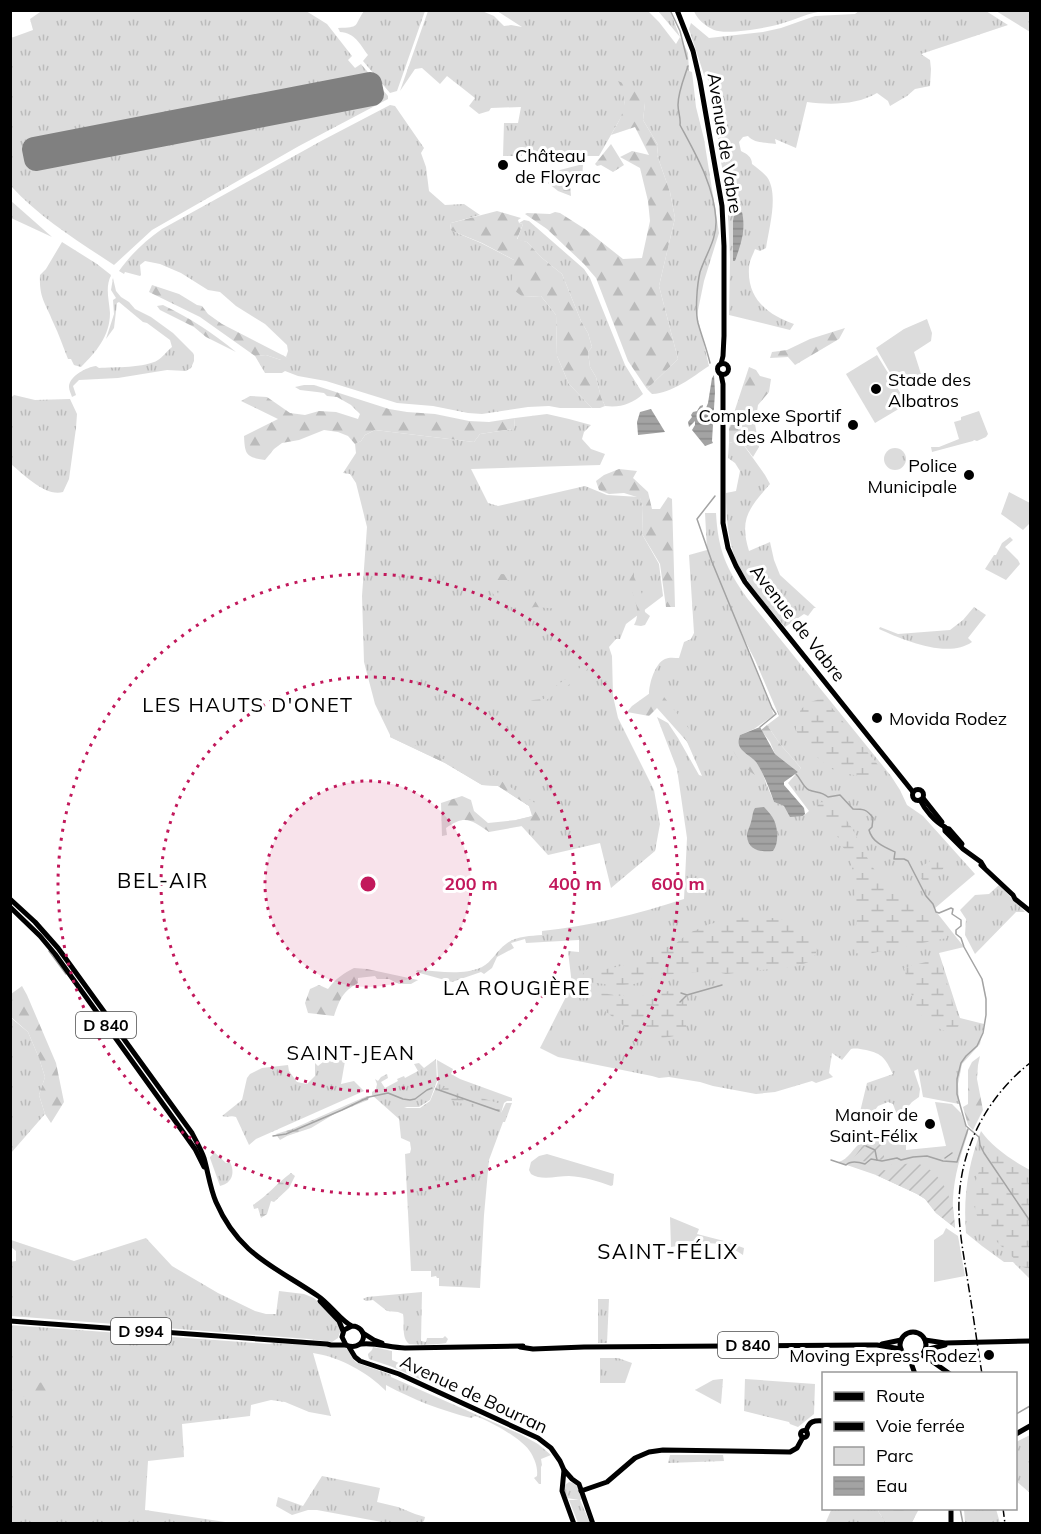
<svg xmlns="http://www.w3.org/2000/svg" width="1041" height="1534" font-family="Mulish,sans-serif">
<defs>
<pattern id="grass-tufts" width="24" height="20" patternUnits="userSpaceOnUse" patternTransform="scale(1.5)"><rect width="24" height="20" fill="#dcdcdc"/><path d="M3 7l-1-3M5 7V3M7 7l1-3M15 17l-1-3M17 17v-4M19 17l1-3" fill="none" stroke="#bbb"/></pattern>
<pattern id="forest-firs" width="22" height="20" patternUnits="userSpaceOnUse" patternTransform="scale(1.5)"><rect width="22" height="20" fill="#dcdcdc"/><path d="M5 1l3.5 6h-7zM16 11l3.5 6h-7z" fill="#bbb"/></pattern>
<pattern id="wetland-marsh" width="20" height="14" patternUnits="userSpaceOnUse" patternTransform="scale(1.5)"><rect width="20" height="14" fill="#dcdcdc"/><path d="M1 5h8M5 5V1M11 12h8M15 12V8" fill="none" stroke="#bbb"/></pattern>
<pattern id="garden-furrows" width="10" height="10" patternUnits="userSpaceOnUse" patternTransform="scale(1.5)"><rect width="10" height="10" fill="#dcdcdc"/><path d="M-1 1l2-2M0 10L10 0M9 11l2-2" fill="none" stroke="#bbb"/></pattern>
<pattern id="water-rules" width="6" height="5" patternUnits="userSpaceOnUse" patternTransform="scale(1.5)"><rect width="6" height="5" fill="#a3a3a3"/><path d="M0 2.5h6" fill="none" stroke="#8b8b8b"/></pattern>
</defs>
<rect width="100%" height="100%" fill="#fff"/>
<g fill="url(#grass-tufts)" fill-rule="evenodd">
<path d="M43,10l263,1 21,13 25,32 -4,4 7,8 6,-4 27,32v3l-89,47 -147,84 -38,35c-36,-24 -74,-47 -103,-79v-148l22,-8 -3,-11z"/>
<path d="M860,10l126,1 22,14 -87,29 9,6 1,9 -1,17 -15,3 -8,7 -17,10 -2,-5 -11,-8c-20,12 -47,12 -70,9l-11,46 -21,-9 1,5c-10,-2 -21,0 -28,-8l-5,1 -4,5 2,9c6,3 11,6 11,13 5,4 11,8 15,13 12,17 2,51 -1,71l-6,3 -5,-2c-2,6 -6,12 -6,19 -2,30 18,47 45,56l-4,6 -61,-15 1,-55 -3,-68 -9,-45v-33l-9,-33 -5,-6 -15,-46 2,-6 18,15 54,-6 18,-4 34,-12 40,-2z"/>
<path d="M364,11h61l-28,80 -7,2 -27,-32 5,-6c-8,-11 -13,-22 -28,-23l-2,-4c23,-1 15,-1 26,-17z"/>
<path d="M428,11h54l12,5 10,10 7,-1 11,2 -25,-16h151l11,11 17,22 4,-7 -22,-26h12l10,26 8,16 1,18 3,1 4,35 8,32 15,94 -15,48 -7,34 12,51c-17,11 -36,27 -57,28l-5,-5 31,-30 -19,-73 16,-68 -5,-26 -13,-37 1,-10 -15,-25 2,-17 -21,-11v20l-25,44h-72v-2h-5v2h-19l1,-33h14l3,-16 -30,1 -2,3 -10,3 -10,-8 6,-8 -28,-22 -7,8 -18,-16 -7,1 -15,22z"/>
<path d="M694,11h131c-16,1 -30,9 -45,13 -14,4 -53,11 -66,6 -9,-4 -17,-11 -20,-19z"/>
<polygon points="996,11 1030,11 1030,32"/>
<path d="M390,105l5,1 29,42 -3,5 5,14 3,24 16,14 19,-1 16,11 -29,8 -1,7 31,13 33,17 9,37 18,-1 15,19 1,41 12,28 23,24h-32l-11,-2 -21,1 -46,7 -14,-1 -35,-7 -36,-3 -71,-22 -28,-5 -13,-5 -3,2h-17l-10,-17 11,-1 15,5h9l-4,-3 2,-6 -1,-6 -22,-21 -29,-18 -16,-14 -12,-2 -27,-17 -21,-9 -15,-3 -5,4 1,10 -1,1 -15,-4 -1,2 -5,-3c12,-17 26,-30 43,-42l161,-89z"/>
<polygon points="10,200 52,237 11,218"/>
<path d="M524,220l5,1 55,48 6,9 35,87 18,29c-11,10 -23,14 -38,12l-4,-9 -5,-20 -6,-10 -2,-15 4,-5 -4,-14 -7,-12 -19,-47 -20,-16 -15,-16 -10,-2 6,-16 -4,-1z"/>
<path d="M62,242l35,22 14,11c-6,13 -2,24 -1,38 0,23 -14,39 -29,54l-7,-2 -3,-6h-3c-5,-12 -9,-25 -15,-37 -8,-20 -14,-24 -13,-47l6,-6z"/>
<path d="M113,278l3,13 5,6 8,5 6,7 16,8 22,16 20,20 1,2v6l-3,7 -5,3 -19,-1 -49,8 -39,2 -6,6 3,9 -4,2c-1,-3 -3,-7 -3,-10 0,-11 18,-20 27,-21l3,2c14,-1 47,0 59,-8 5,-3 9,-9 14,-13l-2,-7 -23,-17 -4,-1 -24,-20 -2,1 -3,25 -8,11 8,-25 -1,-14 3,-2 -5,-8z"/>
<path d="M14,395l21,5 35,-1 7,15 -1,14 -7,51 -6,13c-17,5 -39,-17 -52,-28l-1,-65z"/>
<polygon points="547,414 569,419 591,425 584,432 582,439 591,449 605,454 600,465 471,469 488,503 498,506 585,486 607,495 640,497 643,507 642,534 659,564 663,596 626,624 620,639 616,639 609,647 612,656 613,696 618,718 654,790 660,824 655,851 611,888 600,843 548,855 516,820 532,816 529,806 498,786 482,785 445,763 390,737 390,735 375,704 364,662 362,596 367,527 356,483 350,474 343,473 356,453 355,444 361,441 365,435 375,430 474,442 480,434 514,429 515,418"/>
<path d="M740,440l25,35 5,9c-21,24 -31,35 -21,67l21,-9 4,18 6,15 36,33h-2l-6,8 -4,-2 -19,13c-15,-18 -38,-43 -48,-64 -9,-22 -11,-46 -11,-70l10,-2 4,-20 -5,-8 -7,-5 1,-15z"/>
<circle cx="895" cy="459" r="11"/>
<path d="M705,513h11c2,37 10,55 31,85l144,178 9,14 7,15 16,11 52,58 -41,35 30,38 -25,6 21,65 24,6 -4,20 -18,20 -4,20 1,20 -36,-7 -5,-28 -4,2 6,18 -1,8 -7,5 -12,14 -2,2 -5,-14 -5,-2 -10,4 -9,12 -10,-2 8,-33 26,-9c-8,-16 -10,-20 -27,-24 -6,-1 -10,-2 -15,-1l-9,11 -10,-7 -3,20 4,4 -17,6 -4,-2 -37,11 -19,2 -43,-8 -13,-4 -31,-5 -10,1 -7,-2 -94,-19 -18,-9 32,-63 -4,-34 11,1v-12l-53,3 -1,-4 -14,4 3,5 -17,9 -5,11 -8,6 -3,-2 -29,10 -36,-10 1,-2c22,1 45,6 65,-3 10,-5 15,-17 24,-23 10,-8 24,-8 36,-9v-4c49,-5 95,-17 142,-32l3,-61 -10,-69 -20,-52 11,6 10,15 21,37 3,1 -18,-41 -35,-41c0,-10 6,-31 16,-35 4,-2 10,-1 14,-1l5,-16 7,-3 3,-6 -5,-78 18,-5zM739,629l16,31 24,56 -12,9 13,19 21,24 -13,15 21,28 -6,5 -19,-10 -10,-4 -13,-31 -21,-36 14,-6 20,-14z"/>
<polygon points="1010,537 1013,540 1005,547 1018,560 1020,564 1006,580 985,569 994,555 996,555 1002,543"/>
<path d="M974,607l12,8 -18,23 4,4c-24,17 -69,-2 -93,-13l1,-2 18,7 52,-4 13,-10z"/>
<polygon points="999,885 1025,912 1016,912 975,954 965,935 966,919 960,910 975,895 989,894"/>
<polygon points="10,1017 28,1032 39,1058 45,1077 39,1095 45,1114 11,1153"/>
<path d="M328,1058l1,3 3,1 6,-2 7,1 -4,23 13,-3 10,10 -108,48 -7,6 -13,-28c-5,-2 -9,1 -14,-1l20,-16 5,-22 3,-4 12,-6 26,-3 1,6 8,11 10,2 8,-8v-13l3,3z"/>
<polygon points="436,1059 437,1081 430,1100 419,1107 407,1107 404,1108 420,1108 430,1101 438,1082 437,1060 453,1069 451,1074 460,1079 512,1098 512,1101 507,1101 504,1103 501,1113 506,1103 512,1103 505,1122 503,1122 489,1160 484,1215 480,1288 439,1286 439,1278 437,1278 436,1276 431,1277 431,1271 411,1271 405,1154 410,1153 411,1149 410,1142 401,1138 399,1119 372,1095 372,1092 376,1089 377,1084 375,1079 378,1081 381,1077 387,1074 388,1078 381,1082 385,1088 398,1081 397,1079 404,1076 405,1078 418,1071 414,1064 419,1063 424,1068"/>
<path d="M981,1131c10,15 33,31 49,39v109l-17,-17h-9l-22,-16 -16,-13c-3,-36 2,-69 15,-102z"/>
<path d="M212,1150l14,13 4,-1c5,10 3,21 -10,24l-10,-28v-1l3,-3z"/>
<polygon points="146,1238 172,1266 218,1293 255,1311 266,1314 276,1314 279,1291 304,1294 314,1298 337,1321 341,1329 338,1338 332,1342 309,1339 11,1316 10,1262 16,1261 16,1251 11,1247 11,1240 74,1261"/>
<path d="M422,1292l-1,49 5,1 1,-4h16l2,-2 3,3 -2,4c-12,2 -25,2 -37,1 -8,-7 -4,-20 -6,-30l-5,-2 -11,-1 -14,-11 -7,1 -3,-2 4,-2z"/>
<polygon points="598,1299 609,1299 607,1343 598,1343"/>
<path d="M10,1325l260,19 3,-1 72,4c6,5 6,12 12,16l29,10 5,2v2l129,57 18,10 13,11 -10,4 1,6 -1,2v17h-2l-5,-6 3,-2c1,-8 -2,-16 -6,-23 -8,-14 -41,-32 -56,-37l-4,2c-31,-8 -57,-18 -85,-33v6c-19,-19 -46,-34 -73,-38l18,63 -22,-4 -24,-10 -14,-2 -20,5 -1,11 -68,8 2,33 -36,4 -3,49 87,13h-221z"/>
<polygon points="373,1347 392,1351 392,1360 424,1374 422,1380 390,1366 369,1359 368,1354 372,1350"/>
<polygon points="600,1358 618,1358 632,1363 625,1383 600,1383"/>
<polygon points="721,1379 723,1379 721,1404 695,1390 713,1380"/>
<polygon points="745,1379 815,1384 814,1414 798,1427 790,1424 789,1422 744,1411"/>
<polygon points="1030,1435 1030,1493 1016,1481 1016,1442"/>
<polygon points="670,1455 723,1455 724,1461 668,1463"/>
<polygon points="322,1476 380,1488 377,1502 398,1507 415,1514 425,1517 424,1521 421,1523 387,1523 317,1510 308,1510 292,1515 276,1506 278,1497 303,1506"/>
<path d="M569,1482c9,1 11,10 14,17l-3,1 10,23h-12l-9,-23h10l-12,-2 -3,-7 1,-6z"/>
<polygon points="832,1508 880,1509 878,1511 886,1523 825,1524"/>
<polygon points="964,1509 996,1509 1000,1523 965,1523"/>
</g>
<g fill="url(#forest-firs)">
<path d="M618,81l23,9 4,13 -2,17 15,25 -1,10 13,37 5,26 -16,68 19,73 -31,30 -19,-28 -32,-83 -12,-14 -37,-35 -22,-15 2,-1 23,1 5,-2 5,1 25,16 38,30 19,-1 8,-37 -2,-20 -8,-33 -20,-11 12,-6 17,4 -14,-28 -24,8c12,-21 19,-31 7,-54z"/>
<polygon points="611,144 624,165 613,172 601,165 597,166 595,164"/>
<polygon points="583,164 582,180 570,185 571,196 558,191 548,183 560,170"/>
<polygon points="497,211 521,218 518,220 519,223 523,224 517,239 527,242 542,258 562,274 581,321 588,333 592,347 588,352 590,367 596,377 601,397 605,406 600,408 592,408 569,384 557,356 556,315 541,296 523,297 511,288 514,260 482,243 450,230 451,223"/>
<polygon points="152,285 179,294 197,305 202,306 208,314 222,324 292,360 281,360 266,355 255,356 200,317 149,292"/>
<path d="M163,305c27,13 50,28 73,47l-30,-15 -12,-10 -34,-17 -3,-4z"/>
<polygon points="845,328 839,339 795,365 788,357 770,358 772,352 787,350 810,339"/>
<polygon points="749,367 756,370 760,376 771,379 769,392 758,405 755,424 759,447 753,457 740,440 729,443 729,428"/>
<path d="M304,385h10l75,24 18,3 28,2 34,7 20,1 26,-4 -1,11 -34,5 -6,8 -99,-12 -10,5 -4,6 -6,3 -7,-8 -10,-4 -14,-2 -25,10 -17,3 -8,6 -9,11c-19,-3 -20,-5 -21,-24l34,-17 -37,-18 9,-5 17,1 23,16 15,2 14,-4 17,1 22,7 2,-5 -9,-9 -14,-8 -10,-1 -3,-3 -7,-1 -17,-2 -5,-3z"/>
<polygon points="619,469 637,471 633,478 648,492 652,509 660,509 668,497 672,499 675,607 666,607 660,564 642,534 643,507 640,498 624,493 609,494 599,490 596,481 604,475"/>
<path d="M629,570l5,1v6l9,19 2,16 5,4 -5,9 -4,1 -7,-1c9,-14 -3,-34 -8,-49v-4z"/>
<polygon points="503,574 510,576 511,580 497,580 494,585 499,596 513,604 542,600 564,601 561,609 535,607 523,609 511,607 496,598 486,583 491,575"/>
<polygon points="585,662 592,663 585,672 573,682 536,707 522,710 524,704 533,700 544,699 547,692 576,672"/>
<polygon points="657,688 690,730 694,742 690,745 657,708 649,716 627,712 632,706"/>
<polygon points="767,725 780,744 801,768 798,772 775,754 770,742 761,730"/>
<path d="M392,734l94,46h5l2,-5 5,2 6,6 34,22 3,12 -2,6 -50,9c-17,-12 -24,-18 -43,-4l1,7 -5,1 -1,-33 21,-7 9,4 3,11 14,12 28,-3 17,-4 -4,-10 -31,-20 -16,-1 -37,-22 -55,-26z"/>
<path d="M733,741c5,7 11,10 18,16 7,6 15,20 15,30l-6,-10c-13,-4 -26,-22 -31,-35z"/>
<path d="M354,968l13,1 51,11 -7,4h-12l-10,-5h-12l-2,-3 -17,2v5c-16,9 -18,16 -24,33l-26,-3 -3,-10 5,-14 9,-4 9,4c7,-10 16,-16 26,-21z"/>
<polygon points="22,986 27,995 56,1063 64,1102 51,1123 45,1114 39,1095 45,1077 39,1058 28,1032 11,1017 11,994"/>
<polygon points="980,1056 978,1065 977,1079 983,1110 973,1130 968,1125 963,1107 968,1104 968,1070 972,1062"/>
<polygon points="11,1379 16,1388 43,1382 55,1386 54,1393 11,1398"/>
<polygon points="880,1509 880,1508 919,1509 911,1524 886,1523 878,1511"/>
</g>
<g fill="url(#wetland-marsh)">
<polygon points="824,698 882,770 878,774 868,778 835,771 820,760 801,740 796,730 796,722 801,709 810,702"/>
<path d="M821,802c31,7 39,50 56,71l69,58 1,7 -84,17 -7,-2 -2,-5v-7l3,-23 -5,-51 -4,-12 -7,-11 -9,-19 -15,-19z"/>
<path d="M937,857c5,1 7,4 8,9l-10,14 -7,4c-5,-2 -11,-9 -11,-15z"/>
<path d="M758,917c32,3 45,1 59,33l-3,7 -3,4 -13,5 -72,8 -14,-3 -51,4 -27,9 -22,2 -8,-2 -17,-2 -5,-5 2,-6 8,-4 10,3 28,-6 46,-21 13,-10 21,-9 25,-6z"/>
<path d="M940,958l19,68c-13,11 -22,2 -32,-7 -5,-3 -5,-1 -7,-6 -8,-13 -12,-30 -16,-45z"/>
<path d="M680,988l6,1 1,18 -1,23 -6,5 -22,4 -17,-5 -13,-5 -28,-22 -4,-12 3,-2c8,0 16,3 24,3 19,2 39,-3 57,-8z"/>
<polygon points="446,1087 501,1104 499,1112 497,1114 443,1098 439,1093 441,1089"/>
<polygon points="367,1096 369,1097 368,1100 336,1113 311,1128 287,1136 280,1140 276,1134 292,1129"/>
<polygon points="993,1151 997,1151 1030,1174 1030,1269 1023,1267 999,1244 982,1225 975,1212 976,1180 985,1154"/>
<path d="M291,1173l4,3 -6,12 -15,14 -3,-1 -4,13 -6,4 -3,-10 -4,1 -1,-4c15,-10 24,-22 38,-32z"/>
</g>
<g fill="#dcdcdc">
<polygon points="927,319 932,333 931,341 914,352 921,374 896,383 876,348 904,329"/>
<polygon points="877,355 907,404 875,423 846,374"/>
<polygon points="979,411 988,434 986,437 977,441 974,440 973,441 932,452 931,447 939,447 959,439 954,422 961,420 961,417"/>
<polygon points="1009,492 1030,503 1030,523 1023,530 1001,514"/>
<path d="M935,1102l17,2 9,9 7,20c-7,21 -14,43 -15,66 -1,10 2,19 2,29l-19,-15 -11,-14 -8,-5 -41,-19 -38,-13c11,-2 15,-15 24,-20 6,-4 13,-4 20,-5v-4l11,1v6h13v10l40,-4z"/>
<path d="M547,1154l67,20 -1,11 -2,1c-13,-5 -27,-9 -42,-10 -12,0 -28,5 -38,-2l-2,-4 2,-8 8,-6z"/>
<path d="M670,1217l29,12 -2,5 27,7 20,7 -1,7c-25,-17 -45,-12 -72,-8z"/>
<polygon points="946,1228 958,1236 965,1276 934,1282 934,1240 943,1234"/>
</g>
<g fill="url(#garden-furrows)">
<path d="M879,1137l6,23 -14,-1 -4,3 -14,-3 8,-11 -3,-3c5,-6 13,-7 21,-8z"/>
<path d="M892,1164h5l5,3 1,-3c5,0 11,-1 16,0 17,6 30,24 32,42l2,1 2,21 -19,-15 -11,-14 -8,-5 -41,-19 3,-7 10,4z"/>
</g>
<g fill="url(#water-rules)">
<path d="M742,212c4,18 -1,32 -7,49h-2v-40l1,-6z"/>
<polygon points="714,375 715,392 712,441 713,443 705,446 692,430 695,425 695,421 689,427 688,422 692,417 691,415 693,412 697,411 700,406 703,405 702,413 704,413 708,403 712,378"/>
<polygon points="651,409 665,432 638,435 637,422 640,412"/>
<path d="M760,727l15,27 23,18 -14,10v3l20,23 1,6 -2,2 -13,1 -6,-11 -10,-4c-5,-14 -10,-28 -18,-40 -5,-6 -15,-10 -17,-17 -1,-4 0,-6 1,-10z"/>
<path d="M764,807c4,4 8,9 10,13 4,9 5,23 -1,31 -12,1 -25,0 -26,-15 0,-5 3,-9 4,-14 2,-6 1,-9 4,-14z"/>
</g>
<g fill="none" stroke-linecap="round" stroke-linejoin="round">
<g stroke="#a3a3a3" stroke-width="1.5">
<polyline points="670,10 680,31 687,59"/>
<path d="M688,66c-4,12 -10,26 -10,39 0,7 3,13 2,20 16,30 34,60 36,95 1,19 -10,34 -16,52 -3,13 -5,38 -2,51 4,14 9,27 12,40"/>
<polyline points="715,496 697,519 712,562 772,708 776,714 760,727"/>
<path d="M796,774c5,5 7,13 13,16 7,3 12,1 19,7l12,-2 13,14c10,0 14,0 20,9l-1,9 -3,3c3,12 15,17 26,22l-1,7h10l4,2 18,35 7,8 3,8 3,1 12,-5 2,1 -1,5 9,6v6l-5,4v4l5,4 3,9 18,32 4,20v16l-3,18 -6,13 -11,10 -5,7 -4,16v15l9,32 13,11 1,8 4,8 46,68"/>
<polyline points="49,951 66,974"/>
<polyline points="681,993 687,995 722,985"/>
<polyline points="680,1002 686,996"/>
<polyline points="436,1089 499,1111"/>
<polyline points="273,1136 286,1134 342,1110 369,1097 388,1093 403,1099 410,1100 415,1099 427,1090 432,1088"/>
<polyline points="866,1146 875,1150 877,1160"/>
<polyline points="945,1158 952,1153"/>
<path d="M831,1160l15,5c5,-5 13,-3 19,-1l6,-5 11,2 15,-3 4,2 12,-3 14,-1 16,5 14,1 11,-33"/>
<polyline points="1016,1414 1030,1406"/>
<polyline points="960,1508 963,1524"/>
</g>
<polygon stroke="#808080" stroke-width="24" points="370,84 372,94 36,159 34,149"/>
<g stroke="#000" stroke-width="5">
<polyline points="677,10 693,51 700,81 722,206 724,246 724,336 723,356 721,364"/>
<circle cx="723" cy="369" r="5.5"/>
<polyline points="721,374 723,384 723,523 728,548 736,566 745,582 756,596 913,792"/>
<circle cx="918" cy="795" r="5.5"/>
<polyline points="923,798 942,822"/>
<path d="M920,800c5,10 15,22 25,27v4l18,18 18,13 3,5"/>
<polyline points="945,828 949,829 962,844"/>
<polyline points="981,865 1013,895 1015,899 1030,911"/>
<path d="M10,899l25,23 23,26 134,185c4,8 9,16 12,25 4,14 6,30 12,44 23,53 58,64 102,94 11,7 24,26 34,30 2,0 3,0 5,1 13,6 5,25 -11,18l-4,-8 2,-7 8,-4"/>
<polyline points="10,907 40,936 55,954 173,1118 195,1149 204,1167"/>
<polyline points="320,1301 339,1321 343,1331"/>
<polyline points="10,1321 327,1344 331,1345 346,1345"/>
<circle cx="913" cy="1345" r="13"/>
<polyline points="363,1333 374,1340 382,1343"/>
<polyline points="925,1340 945,1343 1030,1341"/>
<path d="M361,1344c14,-2 30,4 44,4l118,-2"/>
<polyline points="882,1344 901,1340"/>
<polyline points="349,1347 355,1357 360,1361 399,1374 538,1438 551,1448 560,1461 564,1470 572,1479 579,1484 593,1524"/>
<polyline points="520,1347 533,1349 584,1347 865,1345 877,1345 901,1349"/>
<polyline points="925,1350 945,1345"/>
<polyline points="921,1355 926,1357 950,1374"/>
<polyline points="909,1357 915,1374"/>
<circle cx="804" cy="1434" r="3.5"/>
<path d="M806,1431c3,-10 8,-11 18,-10"/>
<polyline points="1016,1434 1030,1426"/>
<polyline points="564,1470 562,1491 574,1524"/>
<polyline points="581,1491 607,1482 635,1458 649,1452 663,1450 790,1452 797,1448 803,1437"/>
<polyline points="951,1524 951,1508"/>
</g>
<g stroke="#000" stroke-width="1.5" stroke-dasharray="9 3 1.5 3" stroke-linecap="butt">
<path d="M982,1374c-5,-31 -9,-61 -14,-91 -4,-27 -10,-55 -9,-82 2,-55 29,-105 71,-138"/>
<polyline points="1003,1508 1005,1524"/>
</g>
</g>
<circle cx="368" cy="884" r="103" fill="#c2185b" fill-opacity=".12"/>
<g fill="none" stroke="#c2185b" stroke-width="3" stroke-dasharray="3 6">
<circle cx="368" cy="884" r="103"/>
<circle cx="368" cy="884" r="207"/>
<circle cx="368" cy="884" r="310"/>
</g>
<g fill="#000" stroke="#fff" stroke-width="2">
<circle cx="503" cy="165" r="6"/>
<circle cx="876" cy="389" r="6"/>
<circle cx="853" cy="425" r="6"/>
<circle cx="969" cy="475" r="6"/>
<circle cx="877" cy="718" r="6"/>
<circle cx="930" cy="1124" r="6"/>
<circle cx="989" cy="1355" r="6"/>
</g>
<g text-anchor="middle" dominant-baseline="central" stroke-width="6" stroke-linejoin="round" paint-order="stroke">
<g fill="#fff" stroke="#4c4c4c" stroke-width="1.5">
<rect x="76" y="1012" width="60" height="26" rx="4.5"/>
<rect x="111" y="1318" width="60" height="26" rx="4.5"/>
<rect x="718" y="1332" width="60" height="26" rx="4.5"/>
</g>
<g font-size="16" font-weight="bold" fill="#000">
<text x="106" y="1025">D 840</text>
<text x="141" y="1331">D 994</text>
<text x="748" y="1345">D 840</text>
</g>
<g font-size="18" fill="#000" stroke="#fff">
<text transform="translate(725 143) rotate(81)">Avenue de Vabre</text>
<text transform="translate(798 623) rotate(52)">Avenue de Vabre</text>
<text transform="translate(474 1394) rotate(25)">Avenue de Bourran</text>
</g>
<g font-size="18" fill="#000" stroke="#fff" text-anchor="end">
<text x="515" y="155" text-anchor="start">Château<tspan x="515" dy="21">de Floyrac</tspan></text>
<text x="888" y="379" text-anchor="start">Stade des<tspan x="888" dy="21">Albatros</tspan></text>
<text x="841" y="415">Complexe Sportif<tspan x="841" dy="21">des Albatros</tspan></text>
<text x="957" y="465">Police<tspan x="957" dy="21">Municipale</tspan></text>
<text x="889" y="718" text-anchor="start">Movida Rodez</text>
<text x="918" y="1114">Manoir de<tspan x="918" dy="21">Saint-Félix</tspan></text>
<text x="977" y="1355">Moving Express Rodez</text>
</g>
<g font-size="20" letter-spacing="1.5" fill="#000" stroke="#fff">
<text x="248" y="704">LES HAUTS D'ONET</text>
<text x="517" y="987">LA ROUGIÈRE</text>
<text x="351" y="1052">SAINT-JEAN</text>
</g>
<g font-size="21" letter-spacing="1.5" fill="#000" stroke="#fff">
<text x="163" y="880">BEL-AIR</text>
<text x="668" y="1251">SAINT-FÉLIX</text>
</g>
</g>
<circle cx="368" cy="884" r="9" fill="#c2185b" stroke="#fff" stroke-width="3"/>
<g font-size="18" text-anchor="middle" font-weight="bold" fill="#c2185b" stroke="#fff" stroke-width="6" stroke-linejoin="round" paint-order="stroke">
<text x="471" y="890">200 m</text>
<text x="575" y="890">400 m</text>
<text x="678" y="890">600 m</text>
</g>
<rect width="1041" height="1534" fill="none" stroke="#000000" stroke-width="24"/>
<rect x="822" y="1372" width="195" height="138" fill="#ffffff" stroke="#999999" stroke-width="1.5"/>
<rect x="834" y="1392" width="30" height="9" fill="#000000" stroke="#999999" stroke-width="1.5"/>
<text x="876" y="1402" font-size="18" fill="#000000">Route</text>
<rect x="834" y="1422" width="30" height="9" fill="#000000" stroke="#999999" stroke-width="1.5"/>
<text x="876" y="1432" font-size="18" fill="#000000">Voie ferrée</text>
<rect x="834" y="1447" width="30" height="18" fill="#dcdcdc" stroke="#999999" stroke-width="1.5"/>
<text x="876" y="1462" font-size="18" fill="#000000">Parc</text>
<rect x="834" y="1477" width="30" height="18" fill="url(#water-rules)" stroke="#999999" stroke-width="1.5"/>
<text x="876" y="1492" font-size="18" fill="#000000">Eau</text>
</svg>
